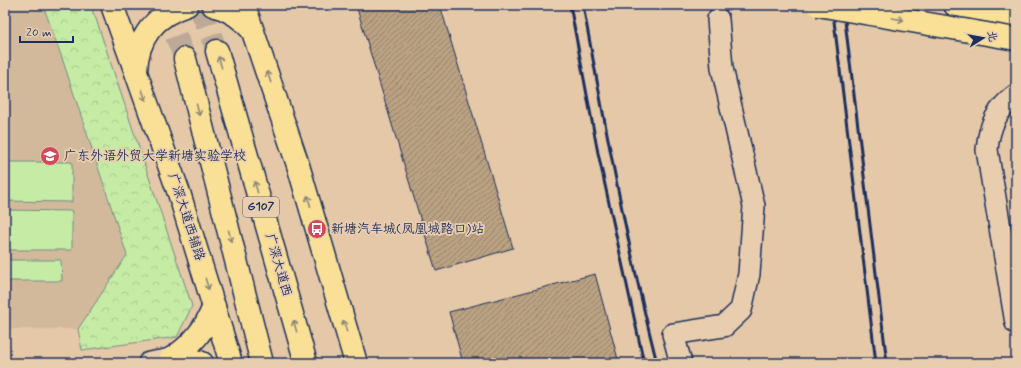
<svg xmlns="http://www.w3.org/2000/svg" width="1021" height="368" font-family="Mynerve,'LXGW WenKai TC',sans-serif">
<defs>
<pattern id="park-crowns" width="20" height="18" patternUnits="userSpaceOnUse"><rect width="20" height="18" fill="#c6eba5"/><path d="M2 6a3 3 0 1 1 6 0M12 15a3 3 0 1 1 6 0" fill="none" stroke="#aaca90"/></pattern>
<pattern id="building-hatch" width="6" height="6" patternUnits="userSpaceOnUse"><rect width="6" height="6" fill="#baa181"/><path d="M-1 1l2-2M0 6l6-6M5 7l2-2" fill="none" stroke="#96846d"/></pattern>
</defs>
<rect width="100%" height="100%" fill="#e4c8a7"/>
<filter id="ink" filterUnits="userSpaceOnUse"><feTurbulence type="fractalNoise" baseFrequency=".025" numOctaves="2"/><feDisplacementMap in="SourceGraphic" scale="8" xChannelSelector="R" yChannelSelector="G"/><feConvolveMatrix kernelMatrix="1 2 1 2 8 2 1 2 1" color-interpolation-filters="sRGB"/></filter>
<g filter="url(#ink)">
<polygon fill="#d3b99b" points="5,5 43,5 62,58 127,255 78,329 5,329"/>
<g fill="#c6eba5" stroke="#708d82">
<polygon points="5,162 72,162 72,202 5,201"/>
<polygon points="5,210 72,211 72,250 5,250"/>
<polygon points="5,260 61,260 62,281 5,281"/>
</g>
<polygon fill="url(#park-crowns)" stroke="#708d82" points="43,5 90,5 96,19 192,306 177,337 82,350 78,329 127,255 62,58"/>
<g fill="url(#building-hatch)" stroke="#1b2f5e">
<polygon points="356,5 440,5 513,248 436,271"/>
<polygon points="595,274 619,363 463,363 449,312"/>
</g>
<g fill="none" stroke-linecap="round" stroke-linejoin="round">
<g stroke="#bca998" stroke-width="22" stroke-dasharray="22 11" stroke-linecap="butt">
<polyline points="164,5 185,59"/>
<polyline points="199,5 217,51"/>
</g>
<defs>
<g id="minor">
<path d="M1016,95c-19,14 -27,31 -29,55l29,173"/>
<polyline points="149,363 171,359"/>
<polyline points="681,363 673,334 724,326 741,310 749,274 754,206 722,68 718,19"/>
</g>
<g id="major">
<polyline points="112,5 180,196 231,363"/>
<path d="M213,5c16,4 28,12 39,25"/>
<polyline points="244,5 298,165 356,363"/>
<polyline points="955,5 1016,16"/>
<path d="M136,71c1,-34 19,-56 51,-66"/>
<path d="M171,359c21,-14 34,-29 43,-53"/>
<polyline points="171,359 191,359 202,363"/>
</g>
<g id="highway">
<polyline points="217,51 306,363"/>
<polyline points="185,59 262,363"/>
</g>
</defs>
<use href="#minor" stroke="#1b2f5e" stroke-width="24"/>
<use href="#major" stroke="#1b2f5e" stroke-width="25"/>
<use href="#highway" stroke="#1b2f5e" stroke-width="25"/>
<use href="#minor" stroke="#e8cdaf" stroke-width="21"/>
<use href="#major" stroke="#fadf96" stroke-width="22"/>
<use href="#highway" stroke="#fadf96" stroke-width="22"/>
<g stroke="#1b2f5e" stroke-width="3">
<polyline points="570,5 598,153 644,363"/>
<path d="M583,5c22,120 44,240 74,358"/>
<polyline points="832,5 876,363"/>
<polyline points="843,5 887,363"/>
</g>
<defs>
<polyline id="major-bridge" points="818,5 1016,39"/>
</defs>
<use href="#major-bridge" stroke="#1b2f5e" stroke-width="25" stroke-linecap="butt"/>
<use href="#major-bridge" stroke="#fadf96" stroke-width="22"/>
</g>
<defs><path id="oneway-shaft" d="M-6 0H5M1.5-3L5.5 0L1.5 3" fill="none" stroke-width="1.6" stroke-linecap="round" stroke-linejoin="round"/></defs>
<g stroke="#8a877a">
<use href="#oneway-shaft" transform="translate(898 19) rotate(10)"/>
<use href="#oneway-shaft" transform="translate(220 62) rotate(-106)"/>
<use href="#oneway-shaft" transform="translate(269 77) rotate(-108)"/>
<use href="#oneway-shaft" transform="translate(144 95) rotate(70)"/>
<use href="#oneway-shaft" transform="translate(198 110) rotate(76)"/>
<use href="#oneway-shaft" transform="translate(256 187) rotate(-106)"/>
<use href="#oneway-shaft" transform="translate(309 201) rotate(-106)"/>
<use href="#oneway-shaft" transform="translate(230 236) rotate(76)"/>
<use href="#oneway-shaft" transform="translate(207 284) rotate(73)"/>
<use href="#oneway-shaft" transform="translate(295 326) rotate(-106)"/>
<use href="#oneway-shaft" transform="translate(345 326) rotate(-106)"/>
</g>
</g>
<defs>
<symbol id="school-disc" viewBox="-11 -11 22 22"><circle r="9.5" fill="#d1495b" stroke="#e8cdaf"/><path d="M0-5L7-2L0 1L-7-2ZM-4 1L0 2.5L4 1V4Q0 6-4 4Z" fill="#fff"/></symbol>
<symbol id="bus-disc" viewBox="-11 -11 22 22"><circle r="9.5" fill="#d1495b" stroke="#e8cdaf"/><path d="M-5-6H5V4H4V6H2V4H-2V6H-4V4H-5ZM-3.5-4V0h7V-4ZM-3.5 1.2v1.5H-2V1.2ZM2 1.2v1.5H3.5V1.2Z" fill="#fff"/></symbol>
</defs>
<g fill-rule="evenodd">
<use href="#school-disc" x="39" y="145" width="22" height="22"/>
<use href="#bus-disc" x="306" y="218" width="22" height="22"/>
</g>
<g text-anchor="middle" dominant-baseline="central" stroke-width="3.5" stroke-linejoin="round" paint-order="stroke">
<rect fill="#e8cdaf" stroke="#585e76" stroke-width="1" x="243" y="197" width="36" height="20" rx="3"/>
<g font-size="12" font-weight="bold" fill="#1b2f5e">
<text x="261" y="207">G107</text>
</g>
<g font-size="13" fill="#1b2f5e" stroke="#e8cdaf" text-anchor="start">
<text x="64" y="156">广东外语外贸大学新塘实验学校</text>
<text x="331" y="229">新塘汽车城(凤凰城路口)站</text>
</g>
<g font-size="13" fill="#1b2f5e" stroke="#e8cdaf">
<text transform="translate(186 217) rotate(72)">广深大道西辅路</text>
<text transform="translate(278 265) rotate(74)">广深大道西</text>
</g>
</g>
<rect width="1021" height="368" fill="none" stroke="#e8cdaf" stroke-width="20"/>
<rect x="10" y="10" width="1001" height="348" fill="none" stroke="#1b2f5e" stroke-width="1.5" filter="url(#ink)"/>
<g transform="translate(983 38) rotate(79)" stroke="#e8cdaf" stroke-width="3" paint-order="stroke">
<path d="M0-3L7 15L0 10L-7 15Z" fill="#1b2f5e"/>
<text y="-6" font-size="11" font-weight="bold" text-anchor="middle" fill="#1b2f5e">北</text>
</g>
<path d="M20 36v6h53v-6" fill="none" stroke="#1b2f5e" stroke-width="2"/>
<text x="26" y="36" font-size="12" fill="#1b2f5e" stroke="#e8cdaf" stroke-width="3" paint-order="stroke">20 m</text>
</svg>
